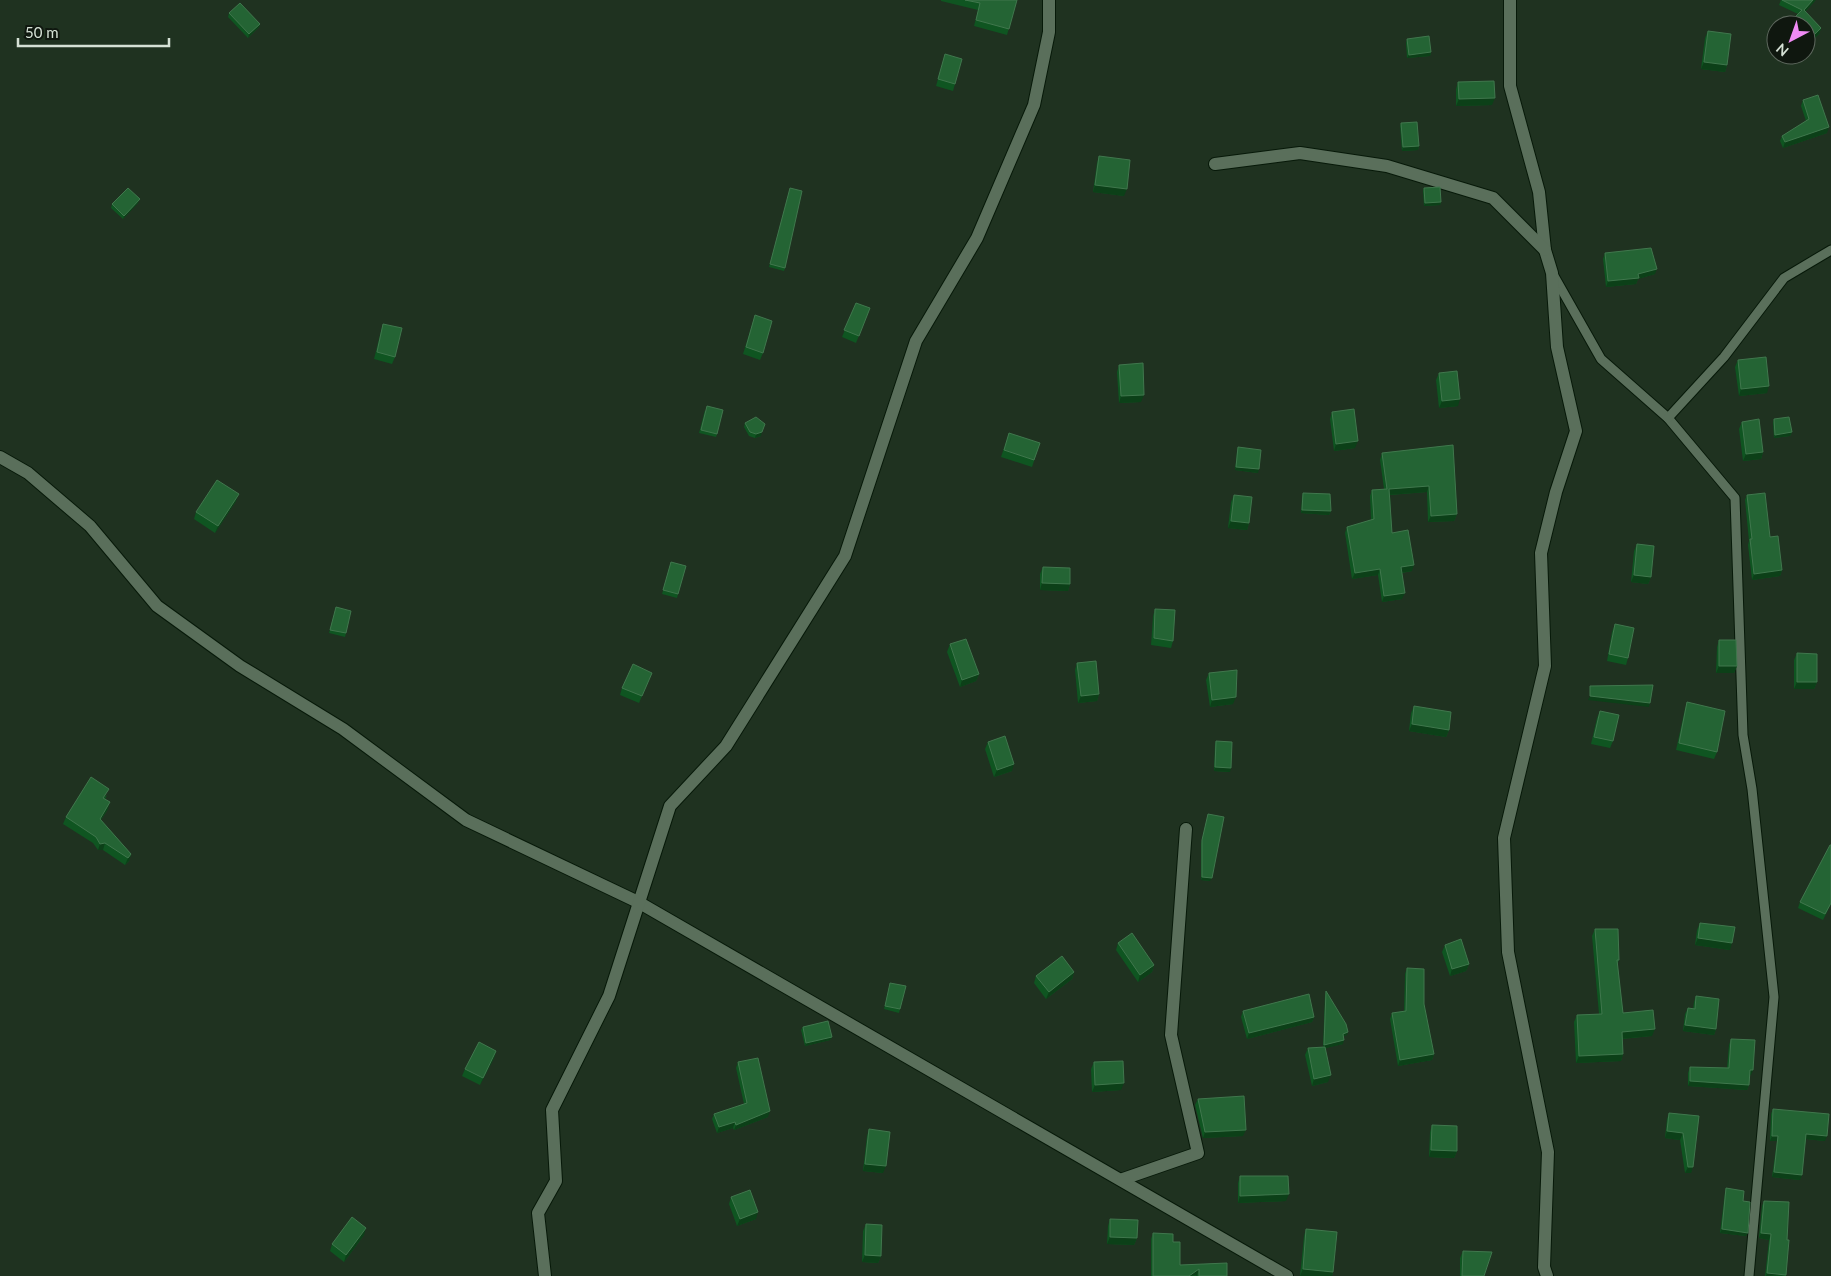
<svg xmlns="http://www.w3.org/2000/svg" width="1831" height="1276" font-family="Lato,sans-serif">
<rect width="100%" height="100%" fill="#1f3220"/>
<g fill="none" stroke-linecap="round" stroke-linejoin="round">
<defs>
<g id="service">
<polyline points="1554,276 1601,359 1668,418 1735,498 1743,735 1752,789 1774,997 1749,1276"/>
<polyline points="1668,418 1724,357 1784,278 1831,250"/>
</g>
<g id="minor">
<polyline points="1510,0 1510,86 1539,192 1545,250 1552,273 1557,347 1576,431 1556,492 1541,553 1545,666 1504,838 1508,952 1548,1152 1544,1267 1547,1276"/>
<polyline points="1215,164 1300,153 1387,166 1493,198 1545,250"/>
<polyline points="0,457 28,473 90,526 157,606 240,666 343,729 466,820 638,902 1287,1276"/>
<polyline points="1123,1179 1198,1153 1171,1035 1186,829"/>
<polyline points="545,1276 538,1213 556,1181 552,1110 609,996 670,806 726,746 845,556 916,341 977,238 1034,105 1049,32 1049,0"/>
</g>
</defs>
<use href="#service" stroke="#071909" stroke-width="11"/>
<use href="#minor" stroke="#071909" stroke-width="14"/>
<use href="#service" stroke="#5a6f5b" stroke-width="9"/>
<use href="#minor" stroke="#5a6f5b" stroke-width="12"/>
</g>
<g fill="#0f5521">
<polygon points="941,0 1017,0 1007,35 974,26 978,10 941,1"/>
<polygon points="1781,0 1815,1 1805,12 1821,28 1819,34 1806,46 1806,25 1789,25 1790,22 1798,14 1779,5"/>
<polygon points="229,13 260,24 259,27 248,38 228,17"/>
<polygon points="1708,31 1727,65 1725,72 1701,69 1705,38"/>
<polygon points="1407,39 1431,52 1430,56 1407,58 1406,43"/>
<polygon points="945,54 955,84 953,91 936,86"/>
<polygon points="1458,82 1492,105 1456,106 1456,89"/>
<polygon points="1803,100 1827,133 1783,148 1780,141 1782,136 1806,121 1801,106"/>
<polygon points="1401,123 1419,146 1418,150 1402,151 1400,126"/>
<polygon points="1099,156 1124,196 1093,192 1097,163"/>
<polygon points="1424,188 1441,202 1440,205 1424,206 1423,191"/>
<polygon points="789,192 785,268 784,271 769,267"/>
<polygon points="138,203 123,219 111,208 112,204"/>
<polygon points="1605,253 1655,274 1638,279 1636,284 1606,287 1603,259"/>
<polygon points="856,303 870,308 856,343 842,337"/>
<polygon points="755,315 763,353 760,360 743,354"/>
<polygon points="383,324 395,357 392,364 374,359 381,331"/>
<polygon points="1738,360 1767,393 1739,396 1735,367"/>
<polygon points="1119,365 1141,402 1119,403 1117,372"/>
<polygon points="1439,373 1458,406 1439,408 1436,380"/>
<polygon points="705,410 717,434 716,437 699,433"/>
<polygon points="1332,412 1355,448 1334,451 1330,419"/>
<polygon points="1774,419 1792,432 1790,436 1774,438 1773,423"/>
<polygon points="1742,422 1763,452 1761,459 1743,461 1739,429"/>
<polygon points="745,423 761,436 755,438 749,436 744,427"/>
<polygon points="1009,433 1040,443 1032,467 1001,457"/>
<polygon points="1453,445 1457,514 1454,521 1428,522 1427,492 1390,495 1392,533 1412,571 1402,573 1402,599 1382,602 1378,575 1352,579 1345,533 1347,527 1371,520 1370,496 1372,490 1384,489 1380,460 1382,453"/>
<polygon points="1238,447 1258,473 1235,470 1237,451"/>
<polygon points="1303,493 1331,511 1329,515 1301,513 1302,497"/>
<polygon points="1234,495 1249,523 1247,530 1228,528 1231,502"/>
<polygon points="1747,495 1770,537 1782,570 1780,576 1752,580 1748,545 1749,541 1745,500"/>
<polygon points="236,501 215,533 194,519 196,512"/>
<polygon points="1637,544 1651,577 1648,584 1631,582 1634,551"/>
<polygon points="671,562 678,594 677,598 662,594"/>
<polygon points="1043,567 1070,584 1068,591 1040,590 1040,574"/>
<polygon points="336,607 346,633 345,637 329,633"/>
<polygon points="1155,609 1173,641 1171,648 1151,645 1153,616"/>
<polygon points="1615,624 1628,658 1626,665 1607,661 1612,632"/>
<polygon points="1719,640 1737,666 1734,673 1716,673 1717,647"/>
<polygon points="950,644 979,674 976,681 960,687 947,652"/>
<polygon points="1797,653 1817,682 1814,689 1794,689 1794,660"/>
<polygon points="1077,663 1099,694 1097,701 1078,703 1075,670"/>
<polygon points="1209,673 1233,704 1210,707 1206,680"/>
<polygon points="649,680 639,703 620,695 622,688"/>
<polygon points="1687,702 1717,752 1714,759 1676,750 1685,709"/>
<polygon points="1414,706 1449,730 1446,737 1409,731 1411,713"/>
<polygon points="1600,711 1613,741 1610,748 1591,744 1597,718"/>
<polygon points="1216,741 1230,772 1214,771 1215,744"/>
<polygon points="988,742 1012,771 994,777 985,749"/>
<polygon points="107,795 105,799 108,809 101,820 131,854 129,861 125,865 103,850 98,850 93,843 63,824 66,817"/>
<polygon points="1208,814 1210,881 1201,880 1201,844"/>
<polygon points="1831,845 1831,904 1823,920 1798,908 1800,902"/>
<polygon points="1700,923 1730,950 1695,945 1697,930"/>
<polygon points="1595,929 1619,960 1617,964 1623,1013 1652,1036 1622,1039 1623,1054 1621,1061 1576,1063 1574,1022 1577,1015 1599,1014 1592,936"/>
<polygon points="1118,943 1154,965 1152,972 1138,982 1116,950"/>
<polygon points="1445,945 1469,964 1466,971 1450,976 1442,952"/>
<polygon points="1407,968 1424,1004 1434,1054 1432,1060 1398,1066 1390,1019 1392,1013 1404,1011 1405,974"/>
<polygon points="1074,972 1072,979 1046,999 1034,983 1036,976"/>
<polygon points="890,983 900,1009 899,1013 884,1009"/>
<polygon points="1326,991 1347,1035 1343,1036 1343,1044 1325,1048 1328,1082 1312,1086 1305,1055 1308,1048 1323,1047 1325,995"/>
<polygon points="1696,996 1716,1029 1714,1035 1683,1031 1685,1014 1688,1008 1693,1009 1694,1002"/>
<polygon points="1243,1011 1314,1017 1312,1022 1247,1039 1241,1017"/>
<polygon points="803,1027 832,1037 830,1040 805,1046 801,1030"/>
<polygon points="1731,1039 1751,1075 1750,1075 1749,1085 1747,1090 1688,1086 1688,1073 1690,1067 1727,1068 1729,1045"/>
<polygon points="496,1051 494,1058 480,1085 462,1076 465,1069"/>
<polygon points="738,1062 768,1117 734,1130 733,1128 717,1133 712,1119 714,1114 744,1104 736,1068"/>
<polygon points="1094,1062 1121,1090 1092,1092 1091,1069"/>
<polygon points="1198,1099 1243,1136 1203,1138 1195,1105"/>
<polygon points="1773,1109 1825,1141 1806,1139 1800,1180 1772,1177 1777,1141 1770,1141 1771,1114"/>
<polygon points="1669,1113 1699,1116 1691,1173 1685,1173 1680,1140 1665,1138 1667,1119"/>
<polygon points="1432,1125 1457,1151 1454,1158 1429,1157 1430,1132"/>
<polygon points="869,1129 883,1173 863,1171 867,1136"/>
<polygon points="1240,1176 1286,1201 1238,1203 1238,1183"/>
<polygon points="1726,1188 1743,1201 1746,1236 1720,1233 1725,1192"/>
<polygon points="731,1197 756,1219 737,1226 729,1204"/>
<polygon points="1764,1201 1786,1275 1786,1276 1765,1276 1769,1240 1759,1238 1762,1206"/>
<polygon points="1110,1219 1137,1238 1134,1245 1107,1244 1108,1226"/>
<polygon points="866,1224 881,1256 878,1263 862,1262 863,1231"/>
<polygon points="1306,1229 1333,1272 1332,1276 1300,1276 1304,1236"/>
<polygon points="1153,1233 1173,1242 1180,1265 1227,1276 1197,1276 1197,1275 1196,1276 1151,1276 1151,1239"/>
<polygon points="364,1235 344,1262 330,1251 332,1244"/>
<polygon points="1463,1251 1484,1276 1460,1276 1460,1258"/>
</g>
<g fill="#0c4018">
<polygon points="1813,0 1816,0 1801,16 1804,10"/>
<polygon points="260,24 259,27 248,38 249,34"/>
<polygon points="1821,28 1819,34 1806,46 1808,41"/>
<polygon points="1431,52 1430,56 1407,58 1409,55"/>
<polygon points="1704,62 1727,65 1725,72 1701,69"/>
<polygon points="1495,98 1492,105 1456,106 1459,99"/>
<polygon points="1829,127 1827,133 1783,148 1785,142"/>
<polygon points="1419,146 1418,150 1402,151 1403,147"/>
<polygon points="1095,185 1127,189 1124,196 1093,192"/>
<polygon points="140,199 138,203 123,219 124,216"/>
<polygon points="1441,202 1440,205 1424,206 1425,203"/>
<polygon points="1657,269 1655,274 1638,279 1636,284 1606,287 1608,281"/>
<polygon points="1769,386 1767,393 1739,396 1741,389"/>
<polygon points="1144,395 1141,402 1119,403 1121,396"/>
<polygon points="1460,399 1458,406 1439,408 1442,401"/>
<polygon points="762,432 761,436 755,438 756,434"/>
<polygon points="1792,432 1790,436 1774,438 1775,435"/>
<polygon points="1358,441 1355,448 1334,451 1336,444"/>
<polygon points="1763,452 1761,459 1743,461 1746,454"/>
<polygon points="1236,467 1259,469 1258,473 1235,470"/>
<polygon points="1429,486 1427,492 1387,495 1389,489"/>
<polygon points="239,494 236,501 215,533 218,526"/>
<polygon points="1302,510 1331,511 1329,515 1301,513"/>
<polygon points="1457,514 1454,521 1428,522 1431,516"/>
<polygon points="1231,521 1249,523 1247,530 1228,528"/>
<polygon points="1414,565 1412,571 1399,573 1401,567"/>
<polygon points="1380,569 1378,575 1352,579 1355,573"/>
<polygon points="1782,570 1780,576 1752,580 1754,574"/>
<polygon points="1634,575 1651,577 1648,584 1631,582"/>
<polygon points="1042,583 1070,584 1068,591 1040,590"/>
<polygon points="1405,593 1402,599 1382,602 1384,596"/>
<polygon points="1719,666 1737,666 1734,673 1716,673"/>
<polygon points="979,674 976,681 960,687 962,680"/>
<polygon points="1797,682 1817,682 1814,689 1794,689"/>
<polygon points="1099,694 1097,701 1078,703 1081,696"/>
<polygon points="1590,696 1650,703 1649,707 1588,700"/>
<polygon points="1236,697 1233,704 1210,707 1212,700"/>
<polygon points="1412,724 1449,730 1446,737 1409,731"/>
<polygon points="1014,764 1012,771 994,777 997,770"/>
<polygon points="1215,767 1231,768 1230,772 1214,771"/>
<polygon points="110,802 108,809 97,825 100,819"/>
<polygon points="105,843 103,850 98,850 100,844"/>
<polygon points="131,854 129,861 125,865 128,858"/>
<polygon points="1202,877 1212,878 1210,881 1201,880"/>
<polygon points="1698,938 1732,943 1730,950 1695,945"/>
<polygon points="1469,964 1466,971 1450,976 1452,969"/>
<polygon points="1154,965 1152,972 1138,982 1140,975"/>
<polygon points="1074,972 1072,979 1046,999 1049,992"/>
<polygon points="1314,1017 1312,1022 1247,1039 1249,1033"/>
<polygon points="1685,1025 1716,1029 1714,1035 1683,1031"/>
<polygon points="1655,1029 1652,1036 1619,1039 1622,1032"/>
<polygon points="1348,1032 1347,1035 1341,1037 1343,1034"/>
<polygon points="832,1037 830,1040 805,1046 806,1043"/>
<polygon points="1344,1040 1343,1044 1322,1049 1324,1045"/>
<polygon points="496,1051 494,1058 480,1085 483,1078"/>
<polygon points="1434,1054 1432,1060 1398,1066 1400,1060"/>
<polygon points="1623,1054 1621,1061 1576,1063 1579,1056"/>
<polygon points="1750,1070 1753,1070 1751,1075 1748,1075"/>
<polygon points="1331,1075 1328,1082 1312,1086 1314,1079"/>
<polygon points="1690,1081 1749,1085 1747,1090 1688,1086"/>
<polygon points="1124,1083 1121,1090 1092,1092 1095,1085"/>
<polygon points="770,1111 768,1117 734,1130 736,1125"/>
<polygon points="735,1122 733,1128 717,1133 719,1127"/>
<polygon points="1246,1130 1243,1136 1203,1138 1205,1132"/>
<polygon points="1667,1131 1683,1133 1680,1140 1665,1138"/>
<polygon points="1806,1134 1827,1136 1825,1141 1805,1139"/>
<polygon points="1772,1136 1778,1136 1777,1141 1770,1141"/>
<polygon points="1431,1150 1457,1151 1454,1158 1429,1157"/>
<polygon points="865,1164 886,1166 883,1173 863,1171"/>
<polygon points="1688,1167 1693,1167 1691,1173 1685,1173"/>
<polygon points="1774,1172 1802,1175 1800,1180 1772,1177"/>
<polygon points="1289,1194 1286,1201 1238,1203 1240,1196"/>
<polygon points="758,1212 756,1219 737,1226 740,1219"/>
<polygon points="366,1228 364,1235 344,1262 346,1255"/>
<polygon points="1722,1229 1748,1233 1746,1236 1720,1233"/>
<polygon points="1761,1233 1771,1234 1769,1240 1759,1238"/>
<polygon points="1110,1237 1137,1238 1134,1245 1107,1244"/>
<polygon points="865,1255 881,1256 878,1263 862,1262"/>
<polygon points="1199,1269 1197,1275 1189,1276"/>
<polygon points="1303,1269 1333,1272 1332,1276 1300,1276"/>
<polygon points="1767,1273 1786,1275 1766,1276"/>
</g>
<g fill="#246434" stroke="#40774d">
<polygon points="965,0 1017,0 1009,29 976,20 980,3"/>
<polygon points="1782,0 1813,0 1804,10 1821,28 1808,41 1806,38 1806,25 1793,25 1790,22 1802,10"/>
<polygon points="240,3 260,24 249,34 229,13"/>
<polygon points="1708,31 1731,34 1727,65 1704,62"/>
<polygon points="1429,36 1431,52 1409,55 1407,39"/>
<polygon points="945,54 962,59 955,84 938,79"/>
<polygon points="1494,81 1495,98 1459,99 1458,82"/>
<polygon points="1818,95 1829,127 1785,142 1782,136 1809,119 1803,100"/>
<polygon points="1417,122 1419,146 1403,147 1401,123"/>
<polygon points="1099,156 1130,160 1127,189 1095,185"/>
<polygon points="1440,187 1441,202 1425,203 1424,188"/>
<polygon points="128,188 140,199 124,216 112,204"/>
<polygon points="790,188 802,191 785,268 770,264"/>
<polygon points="1651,248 1657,269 1638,274 1639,278 1608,281 1605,253"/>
<polygon points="856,303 870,308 859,336 844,330"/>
<polygon points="755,315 772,321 763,353 746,347"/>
<polygon points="383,324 402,328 395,357 377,352"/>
<polygon points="1766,357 1769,386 1741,389 1738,360"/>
<polygon points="1143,363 1144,395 1121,396 1119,365"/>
<polygon points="1457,371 1460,399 1442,401 1439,373"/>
<polygon points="707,406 723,410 717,434 701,430"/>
<polygon points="1354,409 1358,441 1336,444 1332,412"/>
<polygon points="756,417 765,424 762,432 756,434 750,432 745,423"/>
<polygon points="1789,417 1792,432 1775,435 1774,419"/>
<polygon points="1759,419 1763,452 1746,454 1742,422"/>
<polygon points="1009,433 1040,443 1034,460 1004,450"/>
<polygon points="1453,445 1457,514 1431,516 1429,486 1389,489 1392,533 1408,530 1414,565 1401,567 1405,593 1384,596 1380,569 1355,573 1347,527 1374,519 1372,490 1387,489 1382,453"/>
<polygon points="1238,447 1261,450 1259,469 1236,467"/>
<polygon points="217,480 239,494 218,526 196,512"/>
<polygon points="1303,493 1330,494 1331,511 1302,510"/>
<polygon points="1765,493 1770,537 1778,536 1782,570 1754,574 1750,539 1752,539 1747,495"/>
<polygon points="1234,495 1252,497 1249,523 1231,521"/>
<polygon points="1637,544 1654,546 1651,577 1634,575"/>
<polygon points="671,562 686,566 678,594 663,590"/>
<polygon points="1043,567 1070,568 1070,584 1042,583"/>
<polygon points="336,607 351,611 346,633 330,630"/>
<polygon points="1155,609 1175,610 1173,641 1154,638"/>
<polygon points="1615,624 1634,628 1628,658 1609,654"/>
<polygon points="966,639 979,674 962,680 950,644"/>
<polygon points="1719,640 1736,640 1737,666 1719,666"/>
<polygon points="1797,653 1817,654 1817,682 1797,682"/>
<polygon points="1096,661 1099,694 1081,696 1077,663"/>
<polygon points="633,664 652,673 642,696 622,688"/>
<polygon points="1237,670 1236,697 1212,700 1209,673"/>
<polygon points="1653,685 1650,703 1590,696 1590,686"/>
<polygon points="1687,702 1725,711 1717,752 1679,743"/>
<polygon points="1414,706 1451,712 1449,730 1412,724"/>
<polygon points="1600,711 1619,715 1613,741 1594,737"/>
<polygon points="1005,736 1014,764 997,770 988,742"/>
<polygon points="1216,741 1232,742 1231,768 1215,767"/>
<polygon points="91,777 109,789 103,798 110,802 100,819 131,854 128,858 105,843 100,844 96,837 66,817"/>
<polygon points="1208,814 1224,817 1212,878 1202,877 1202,840"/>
<polygon points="1830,845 1831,845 1831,903 1825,914 1800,902"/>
<polygon points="1700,923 1735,927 1732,943 1698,938"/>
<polygon points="1595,929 1618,929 1619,960 1617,960 1623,1013 1653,1010 1655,1029 1622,1032 1623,1054 1579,1056 1577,1015 1602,1014"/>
<polygon points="1132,933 1154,965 1140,975 1118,943"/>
<polygon points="1461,939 1469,964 1452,969 1445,945"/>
<polygon points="1062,956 1074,972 1049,992 1036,976"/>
<polygon points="1407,968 1424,969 1424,1004 1434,1054 1400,1060 1392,1013 1406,1011"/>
<polygon points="890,983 906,986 900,1009 885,1006"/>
<polygon points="1326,991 1346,1024 1348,1032 1343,1034 1344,1040 1324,1045"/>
<polygon points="1309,994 1314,1017 1249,1033 1243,1011"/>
<polygon points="1696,996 1719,999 1716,1029 1685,1025 1688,1008 1695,1009"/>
<polygon points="828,1021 832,1037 806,1043 803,1027"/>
<polygon points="1731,1039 1755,1040 1753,1070 1750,1070 1749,1085 1690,1081 1690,1067 1729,1068"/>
<polygon points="479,1042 496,1051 483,1078 465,1069"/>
<polygon points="1325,1047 1331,1075 1314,1079 1308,1048"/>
<polygon points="758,1058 770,1111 736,1125 735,1122 719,1127 714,1114 747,1103 738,1062"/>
<polygon points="1123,1061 1124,1083 1095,1085 1094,1062"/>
<polygon points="1244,1096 1246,1130 1205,1132 1198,1099"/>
<polygon points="1773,1109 1829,1114 1827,1136 1806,1134 1802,1175 1774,1172 1778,1136 1772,1136"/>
<polygon points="1669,1113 1699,1116 1693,1167 1688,1167 1683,1133 1667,1131"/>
<polygon points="1432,1125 1457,1126 1457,1151 1431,1150"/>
<polygon points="869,1129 890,1132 886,1166 865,1164"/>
<polygon points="1240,1176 1288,1176 1289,1194 1240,1196"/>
<polygon points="1726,1188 1744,1191 1743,1201 1750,1202 1748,1233 1722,1229"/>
<polygon points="750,1190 758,1212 740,1219 731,1197"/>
<polygon points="1764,1201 1789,1202 1787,1240 1789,1240 1786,1275 1767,1273 1771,1234 1761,1233"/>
<polygon points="352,1217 366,1228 346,1255 332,1244"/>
<polygon points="1110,1219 1138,1220 1137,1238 1110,1237"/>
<polygon points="866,1224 882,1225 881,1256 865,1255"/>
<polygon points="1306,1229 1337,1232 1333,1272 1303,1269"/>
<polygon points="1153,1233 1173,1234 1173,1242 1180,1242 1180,1265 1227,1263 1227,1276 1199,1276 1199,1269 1189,1276 1153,1276"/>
<polygon points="1463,1251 1492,1252 1484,1276 1462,1276"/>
</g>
<g transform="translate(1791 40) rotate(221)"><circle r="24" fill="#0f170f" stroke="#5e685e"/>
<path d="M0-4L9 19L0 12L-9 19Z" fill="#f08bf5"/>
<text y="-8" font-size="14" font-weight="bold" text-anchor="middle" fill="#d5e1d5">N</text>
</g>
<path d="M18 38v8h151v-8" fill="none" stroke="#d5e1d5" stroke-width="2.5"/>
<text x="25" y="38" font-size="15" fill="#d5e1d5" stroke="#0f170f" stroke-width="4" paint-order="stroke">50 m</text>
</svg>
